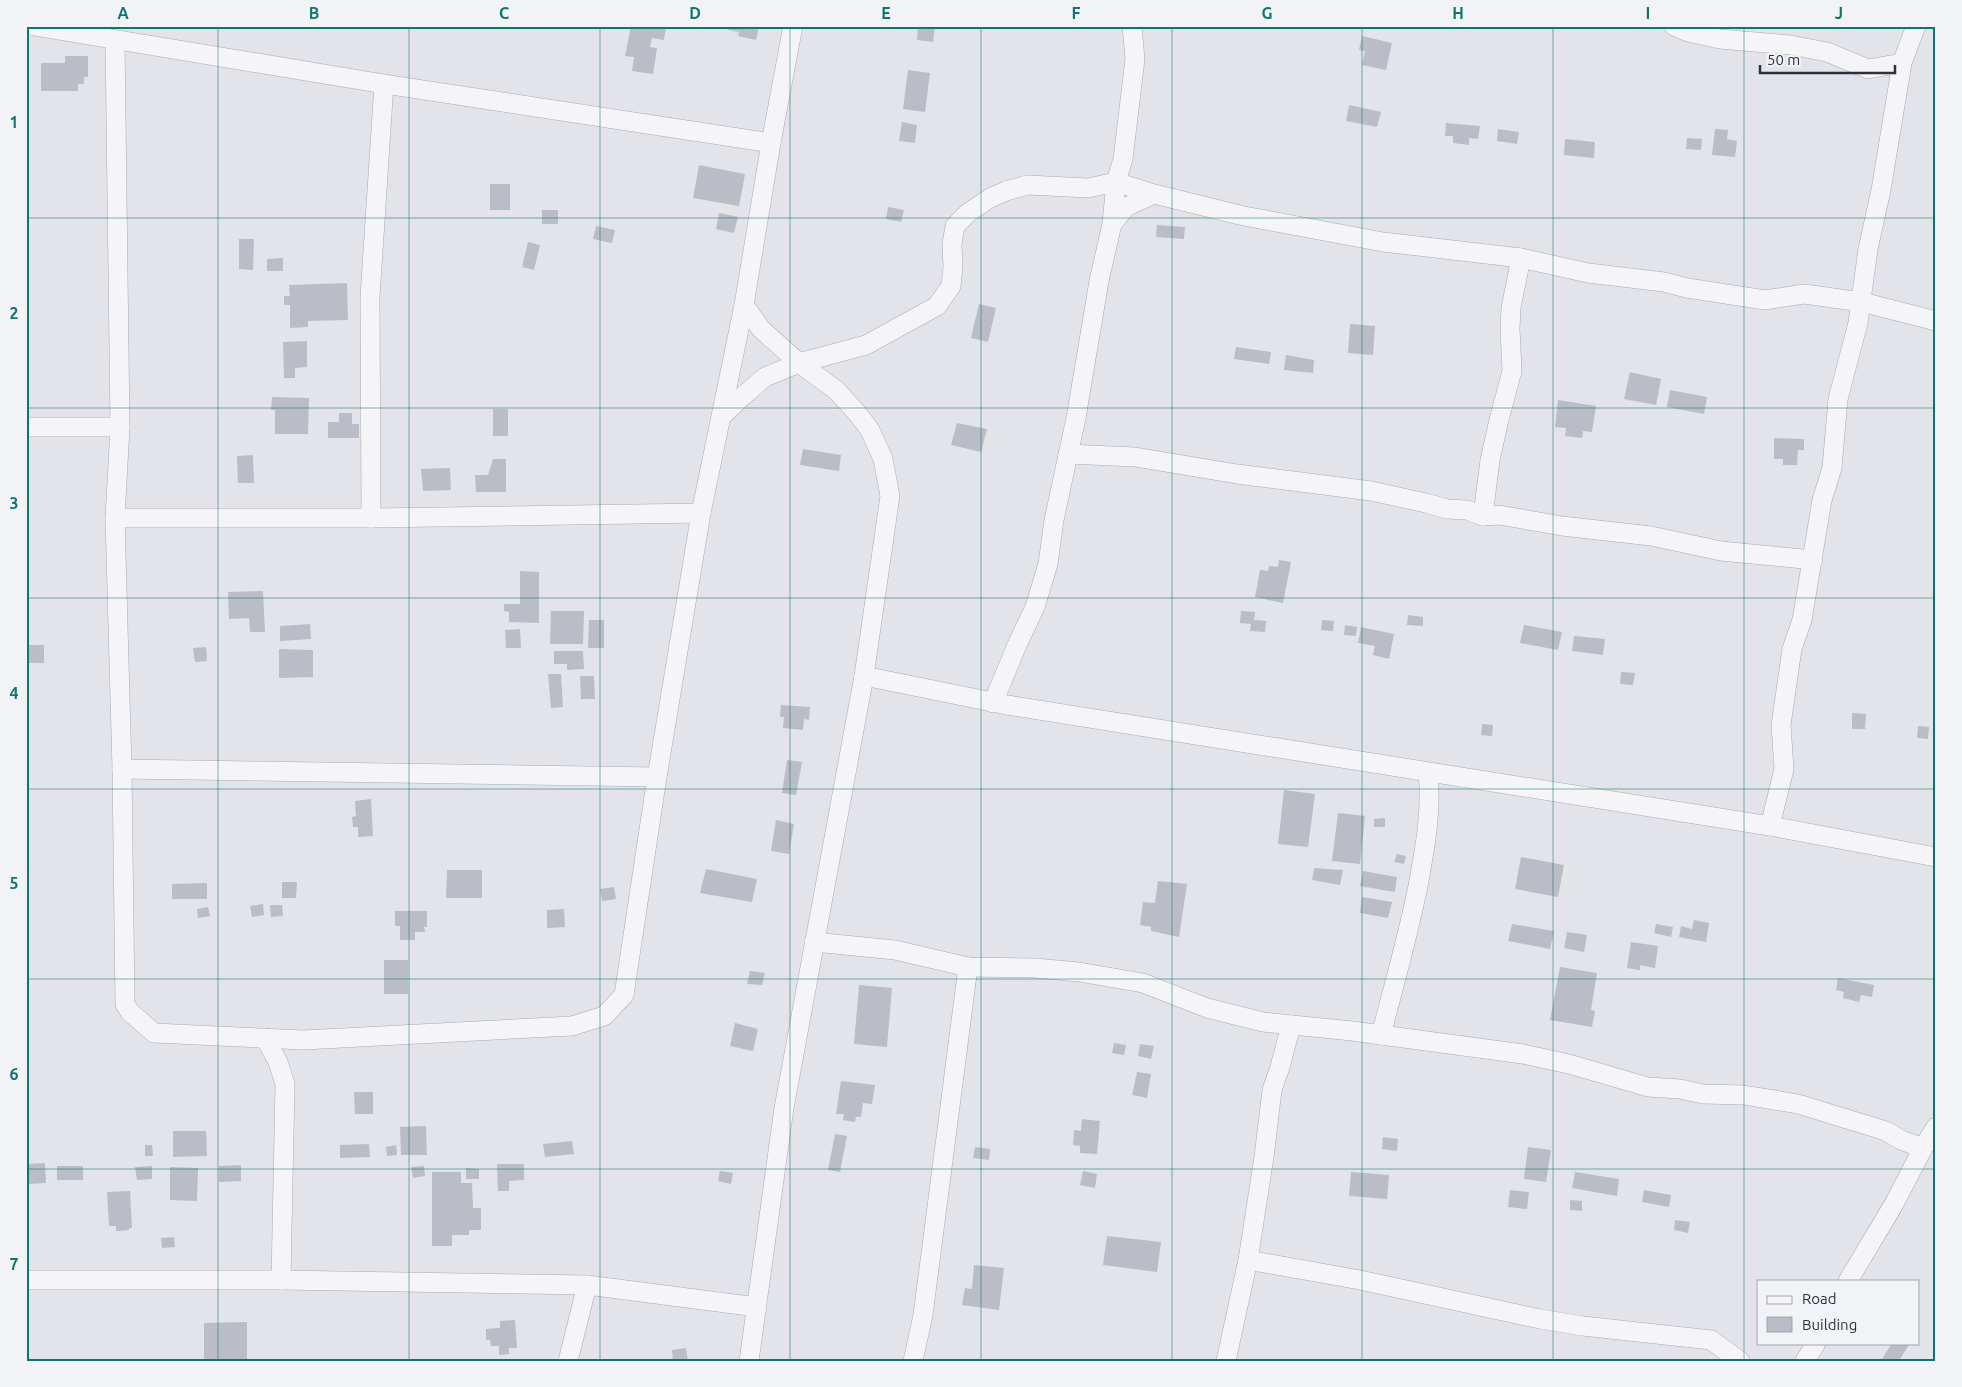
<svg xmlns="http://www.w3.org/2000/svg" width="1962" height="1387" font-family="Ubuntu,sans-serif">
<rect width="100%" height="100%" fill="#e2e4e9"/>
<g fill="#babdc5">
<polygon points="631,26 666,27 664,40 652,38 650,47 657,48 653,74 632,71 634,57 625,56"/>
<polygon points="728,26 759,26 756,40 738,36 739,32 728,30"/>
<polygon points="918,26 935,26 933,42 917,40"/>
<polygon points="1362,36 1392,43 1386,70 1362,65 1365,51 1359,50"/>
<polygon points="65,56 88,56 88,77 84,77 84,84 78,84 78,91 41,91 41,63 65,63"/>
<polygon points="908,70 930,73 925,112 903,109"/>
<polygon points="1349,105 1381,112 1377,127 1346,121"/>
<polygon points="902,122 917,125 915,143 899,141"/>
<polygon points="1446,123 1480,126 1478,139 1469,138 1469,145 1453,143 1453,136 1445,136"/>
<polygon points="1498,129 1519,132 1517,144 1497,141"/>
<polygon points="1715,129 1728,130 1727,139 1737,141 1735,157 1712,155"/>
<polygon points="1687,138 1702,139 1701,150 1686,149"/>
<polygon points="1565,139 1595,142 1594,158 1564,155"/>
<polygon points="699,165 745,174 739,206 693,198"/>
<rect x="490" y="184" width="20" height="26"/>
<polygon points="888,207 904,210 901,222 886,219"/>
<rect x="542" y="210" width="16" height="14"/>
<polygon points="719,213 738,217 734,233 716,229"/>
<polygon points="1157,225 1185,227 1184,239 1156,237"/>
<polygon points="596,226 615,230 612,243 593,239"/>
<polygon points="239,239 254,239 253,270 239,269"/>
<polygon points="528,242 540,245 534,270 522,267"/>
<polygon points="283,258 283,271 267,271 267,259"/>
<polygon points="347,283 348,320 308,321 308,327 290,328 290,305 284,305 284,296 290,296 289,285"/>
<polygon points="979,304 996,308 988,342 971,338"/>
<polygon points="1350,324 1375,326 1373,355 1348,353"/>
<polygon points="307,341 307,367 295,368 295,378 284,378 283,342"/>
<polygon points="1236,347 1271,352 1269,364 1234,359"/>
<polygon points="1286,355 1314,360 1313,373 1284,370"/>
<polygon points="1630,372 1661,379 1656,405 1624,399"/>
<polygon points="1670,390 1707,397 1704,414 1667,407"/>
<polygon points="272,397 309,398 308,434 275,434 275,410 271,410"/>
<polygon points="1558,400 1596,406 1592,432 1583,431 1582,438 1565,436 1566,428 1555,427"/>
<rect x="493" y="409" width="15" height="27"/>
<polygon points="339,413 352,413 352,424 359,424 359,438 328,438 328,422 339,422"/>
<polygon points="957,423 987,429 981,452 951,445"/>
<polygon points="1774,438 1804,439 1804,450 1798,450 1797,465 1783,465 1783,459 1774,459"/>
<polygon points="803,449 841,455 839,471 800,465"/>
<polygon points="253,455 254,483 238,483 237,456"/>
<polygon points="493,459 506,459 506,492 476,492 475,475 488,475"/>
<polygon points="450,468 451,490 423,491 421,469"/>
<polygon points="1279,560 1291,562 1283,603 1255,597 1260,570 1268,571 1269,566 1278,567"/>
<polygon points="520,571 539,572 539,623 509,622 509,612 504,611 504,604 520,604"/>
<polygon points="263,591 265,632 250,632 249,618 229,619 228,592"/>
<polygon points="551,611 584,611 583,644 550,644"/>
<polygon points="1241,611 1255,612 1254,620 1266,621 1265,632 1250,631 1251,624 1240,623"/>
<polygon points="1408,615 1423,617 1423,626 1407,625"/>
<polygon points="589,620 604,620 604,648 588,648"/>
<polygon points="1322,620 1334,621 1333,631 1321,630"/>
<polygon points="310,624 311,639 280,641 280,626"/>
<polygon points="1345,625 1357,627 1356,636 1344,635"/>
<polygon points="1524,625 1562,632 1558,650 1520,643"/>
<polygon points="1361,627 1394,634 1389,659 1373,655 1375,646 1358,643"/>
<polygon points="520,629 521,648 506,648 505,630"/>
<polygon points="1574,636 1605,639 1603,655 1572,651"/>
<polygon points="26,645 44,645 44,663 28,663"/>
<polygon points="206,647 207,661 195,662 193,648"/>
<polygon points="279,649 313,650 313,677 279,678"/>
<polygon points="554,651 583,651 584,669 567,670 567,664 554,664"/>
<polygon points="1621,672 1635,673 1633,685 1620,684"/>
<polygon points="548,674 561,674 563,707 551,708"/>
<polygon points="580,676 594,676 595,699 581,699"/>
<polygon points="781,705 810,707 809,720 804,719 803,730 783,728 784,717 780,717"/>
<polygon points="1852,713 1866,714 1865,729 1852,729"/>
<polygon points="1482,724 1493,725 1492,736 1481,735"/>
<polygon points="1918,726 1929,727 1928,739 1917,738"/>
<polygon points="787,760 802,762 796,795 782,793"/>
<polygon points="1284,790 1315,794 1308,847 1278,844"/>
<polygon points="371,799 373,836 358,837 358,827 353,827 352,817 356,816 355,801"/>
<polygon points="1338,813 1365,816 1360,864 1332,861"/>
<polygon points="1385,818 1385,827 1374,827 1374,819"/>
<polygon points="776,820 794,824 789,854 771,851"/>
<polygon points="1397,854 1406,856 1404,864 1394,862"/>
<polygon points="1521,857 1564,865 1558,897 1515,889"/>
<polygon points="1314,868 1343,870 1340,885 1312,880"/>
<polygon points="706,869 757,879 752,902 700,893"/>
<polygon points="447,870 482,870 482,898 446,898"/>
<polygon points="1363,871 1397,877 1395,892 1360,886"/>
<polygon points="1158,881 1187,884 1179,937 1151,931 1151,927 1140,925 1143,902 1155,903"/>
<polygon points="282,882 297,882 296,898 282,898"/>
<polygon points="207,883 207,899 172,899 172,884"/>
<polygon points="614,887 616,899 602,901 600,889"/>
<polygon points="1362,897 1392,902 1388,918 1360,913"/>
<polygon points="263,904 264,915 252,917 250,906"/>
<polygon points="270,905 282,905 283,916 271,917"/>
<polygon points="208,907 210,916 198,918 197,909"/>
<polygon points="564,909 565,927 547,928 547,910"/>
<polygon points="395,911 427,911 427,927 424,927 425,932 415,932 415,940 400,940 400,926 395,926"/>
<polygon points="1694,920 1709,923 1706,942 1679,937 1681,926 1692,929"/>
<polygon points="1512,924 1554,931 1550,949 1508,941"/>
<polygon points="1656,924 1673,927 1671,937 1654,933"/>
<polygon points="1567,932 1587,935 1584,952 1564,948"/>
<polygon points="1631,942 1658,946 1655,968 1640,965 1640,970 1627,968"/>
<rect x="384" y="960" width="24" height="34"/>
<polygon points="1560,967 1597,973 1591,1010 1595,1011 1592,1027 1550,1020"/>
<polygon points="750,971 765,973 762,985 747,984"/>
<polygon points="1838,978 1874,985 1872,997 1861,995 1859,1002 1843,998 1844,992 1836,990"/>
<polygon points="859,985 892,988 887,1047 854,1044"/>
<polygon points="735,1023 758,1029 753,1051 730,1046"/>
<polygon points="1114,1043 1126,1045 1124,1055 1112,1053"/>
<polygon points="1140,1044 1154,1046 1151,1059 1138,1056"/>
<polygon points="1137,1072 1151,1074 1147,1098 1132,1095"/>
<polygon points="841,1081 875,1085 872,1104 863,1103 861,1117 856,1117 855,1122 843,1120 844,1114 836,1114"/>
<polygon points="354,1092 373,1092 373,1114 355,1114"/>
<polygon points="1082,1119 1100,1121 1097,1154 1080,1153 1080,1146 1073,1145 1074,1130 1081,1131"/>
<polygon points="426,1126 427,1155 401,1155 400,1127"/>
<polygon points="173,1131 206,1131 207,1156 173,1157"/>
<polygon points="835,1134 847,1136 840,1172 828,1170"/>
<polygon points="1383,1137 1398,1139 1397,1151 1382,1149"/>
<polygon points="572,1141 574,1154 545,1157 543,1144"/>
<polygon points="369,1144 370,1157 340,1158 340,1145"/>
<polygon points="145,1145 152,1145 153,1156 145,1156"/>
<polygon points="396,1145 397,1155 387,1156 386,1147"/>
<polygon points="975,1147 990,1149 989,1160 973,1158"/>
<polygon points="1528,1147 1551,1150 1546,1182 1524,1179"/>
<polygon points="45,1163 46,1183 26,1184 26,1164"/>
<polygon points="497,1164 524,1164 524,1180 509,1181 509,1191 498,1191"/>
<polygon points="241,1165 241,1181 219,1182 219,1166"/>
<rect x="57" y="1166" width="26" height="14"/>
<polygon points="152,1166 152,1179 137,1180 135,1167"/>
<polygon points="424,1166 425,1176 413,1178 411,1167"/>
<polygon points="170,1167 198,1168 197,1201 170,1200"/>
<polygon points="466,1168 479,1169 479,1179 466,1179"/>
<polygon points="720,1171 733,1173 731,1184 718,1181"/>
<polygon points="1083,1171 1097,1174 1095,1188 1080,1185"/>
<polygon points="432,1172 461,1172 461,1183 472,1183 473,1208 481,1208 481,1230 469,1230 469,1235 452,1235 452,1246 432,1246"/>
<polygon points="1351,1172 1389,1175 1387,1199 1349,1196"/>
<polygon points="1575,1172 1619,1179 1617,1196 1572,1188"/>
<polygon points="1510,1190 1529,1192 1527,1209 1508,1207"/>
<polygon points="1644,1190 1671,1195 1669,1207 1642,1202"/>
<polygon points="130,1191 132,1228 129,1228 129,1230 116,1231 116,1226 109,1226 107,1192"/>
<polygon points="1570,1200 1582,1201 1582,1211 1570,1210"/>
<polygon points="1675,1220 1690,1222 1688,1233 1674,1230"/>
<polygon points="1107,1236 1161,1242 1157,1272 1103,1265"/>
<polygon points="174,1237 175,1247 162,1248 161,1238"/>
<polygon points="974,1265 1004,1268 999,1310 962,1305 965,1288 972,1289"/>
<polygon points="515,1320 517,1348 509,1348 509,1354 499,1355 499,1346 491,1346 490,1340 486,1340 486,1329 500,1328 500,1321"/>
<polygon points="247,1322 247,1361 204,1361 204,1323"/>
<polygon points="1892,1343 1910,1343 1899,1361 1886,1361 1882,1359"/>
<polygon points="686,1348 688,1361 673,1361 672,1350"/>
</g>
<g fill="none" stroke-linecap="round" stroke-linejoin="round">
<defs>
<g id="minor">
<polyline points="34,26 384,84 771,143"/>
<polyline points="1674,26 1688,32 1720,39 1790,45 1827,52 1868,69 1902,63"/>
<polyline points="115,40 120,427 115,518 122,769 125,1004 130,1012 154,1033 303,1040 572,1026 604,1016 624,995 657,777 701,513 744,305 771,143 793,26"/>
<polyline points="1112,224 1126,207 1154,194"/>
<polyline points="744,305 761,329 799,363 836,390 857,413 870,430 883,459 890,496 864,676 784,1108 749,1361"/>
<polyline points="721,417 743,396 765,377 799,363 866,345 937,306 951,286 953,267 952,244 955,226 968,213 990,198 1006,191 1027,185 1088,188 1116,182 1154,194 1244,216 1383,242 1521,258 1588,273 1664,282 1687,288 1765,300 1804,294 1862,302 1936,321"/>
<polyline points="26,427 120,427"/>
<polyline points="1068,454 1135,457 1237,474 1371,491 1426,503 1447,509 1467,510 1483,516 1499,515 1562,526 1651,536 1721,551 1813,560"/>
<polyline points="1483,516 1490,460 1499,420 1512,371 1510,329 1511,308 1521,258"/>
<polyline points="115,518 371,518 701,513"/>
<polyline points="371,518 370,297 384,84"/>
<polyline points="864,676 1007,705 1770,826 1936,857"/>
<polyline points="993,703 1017,645 1035,607 1048,564 1054,520 1076,418 1099,281 1112,224 1116,182 1123,159 1135,59 1132,26"/>
<polyline points="122,769 657,777"/>
<polyline points="1770,826 1784,769 1781,725 1792,649 1802,620 1822,500 1832,468 1838,399 1858,323 1868,249 1881,190 1902,63 1916,26"/>
<polyline points="814,942 895,950 968,967 1035,968 1079,972 1143,983 1207,1008 1263,1022 1352,1031 1523,1054 1569,1064 1648,1087 1680,1089 1703,1094 1744,1095 1798,1104 1886,1131 1901,1140 1923,1148"/>
<path d="M1381,1035c13,-50 27,-99 37,-149 7,-38 14,-75 10,-114"/>
<polyline points="265,1038 278,1062 285,1084 281,1280"/>
<polyline points="1248,1260 1360,1280 1540,1319 1583,1326 1711,1340 1740,1361"/>
<polyline points="26,1280 281,1280 587,1285 757,1307"/>
<polyline points="1848,1281 1894,1204 1923,1148 1936,1127"/>
<polyline points="568,1361 587,1285"/>
<polyline points="913,1361 923,1315 968,967"/>
<polyline points="1226,1361 1248,1260 1264,1157 1272,1090 1280,1067 1291,1025"/>
<polyline points="1805,1361 1816,1343"/>
</g>
</defs>
<use href="#minor" stroke="#a8abb3" stroke-width="20"/>
<use href="#minor" stroke="#f5f5f8" stroke-width="19"/>
</g>
<path fill="none" stroke="#0f766e" stroke-width="1" stroke-opacity="0.55" d="M218,26v1335M409,26v1335M600,26v1335M790,26v1335M981,26v1335M1172,26v1335M1362,26v1335M1553,26v1335M1744,26v1335M26,218h1910M26,408h1910M26,598h1910M26,789h1910M26,979h1910M26,1169h1910"/>
<rect width="1962" height="1387" fill="none" stroke="#f2f3f7" stroke-width="55"/>
<rect x="1757" y="1280" width="162" height="65" fill="#f2f3f7" stroke="#a3a5ad"/>
<rect x="1767" y="1296" width="25" height="8" fill="#f5f5f8" stroke="#a3a5ad"/>
<text x="1802" y="1304" font-size="15" fill="#2c313f">Road</text>
<rect x="1767" y="1317" width="25" height="15" fill="#babdc5" stroke="#a3a5ad"/>
<text x="1802" y="1330" font-size="15" fill="#2c313f">Building</text>
<path d="M1760 65v8h135v-8" fill="none" stroke="#2c313f" stroke-width="2.5"/>
<text x="1767" y="65" font-size="15" fill="#2c313f" stroke="#f2f3f7" stroke-width="4" paint-order="stroke">50 m</text>
<rect x="28" y="28" width="1906" height="1332" fill="none" stroke="#0f766e" stroke-width="2"/>
<g font-size="16" text-anchor="middle" font-weight="bold" fill="#0f766e">
<text x="123" y="19">A</text>
<text x="314" y="19">B</text>
<text x="504" y="19">C</text>
<text x="695" y="19">D</text>
<text x="886" y="19">E</text>
<text x="1076" y="19">F</text>
<text x="1267" y="19">G</text>
<text x="1458" y="19">H</text>
<text x="1648" y="19">I</text>
<text x="1839" y="19">J</text>
<text x="14" y="128">1</text>
<text x="14" y="319">2</text>
<text x="14" y="509">3</text>
<text x="14" y="699">4</text>
<text x="14" y="889">5</text>
<text x="14" y="1080">6</text>
<text x="14" y="1270">7</text>
</g>
</svg>
